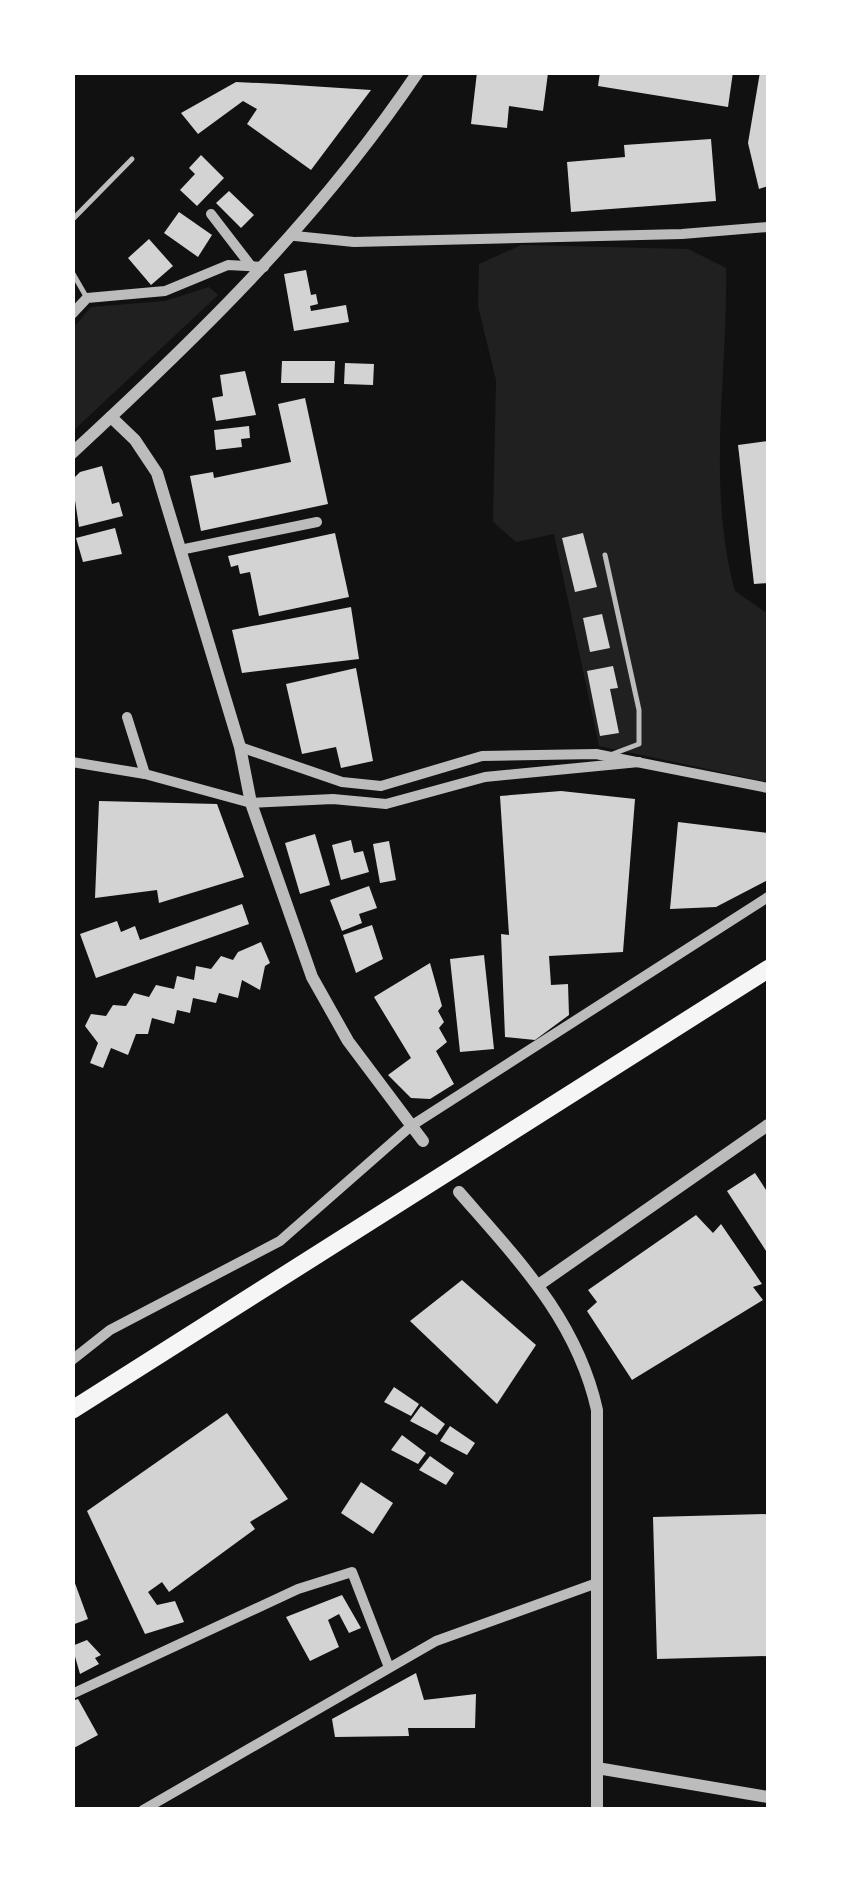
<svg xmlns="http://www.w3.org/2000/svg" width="841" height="1882" font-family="Inter,sans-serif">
<rect width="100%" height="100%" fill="#111"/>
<g fill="#202020">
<path d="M521,245l167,4 38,19c2,108 -20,217 9,323l33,23v168l-169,-36 -45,-212 -38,8 -23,-20 3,-142 -18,-74 1,-42z"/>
<polygon points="209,287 218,295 73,431 73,328 91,307 165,301"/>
</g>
<g fill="#d3d3d3">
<polygon points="477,72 548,73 543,111 509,106 507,128 471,124"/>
<polygon points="600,72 733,72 728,107 598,86"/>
<polygon points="760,72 768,72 768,186 759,189 748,143"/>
<polygon points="236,82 279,84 371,90 311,170 247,124 257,109 243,101 198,134 181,113"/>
<polygon points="711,139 716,201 571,212 567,162 625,157 624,145"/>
<polygon points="201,155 224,178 197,206 180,190 195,174 189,168"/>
<polygon points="229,191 254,215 241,228 216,203"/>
<polygon points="179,212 212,235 198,257 164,233"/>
<polygon points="149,239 173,266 151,285 128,258"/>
<polygon points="306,270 311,295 316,294 318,304 310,306 311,311 346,305 349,322 294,331 284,274"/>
<polygon points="282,361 335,361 334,383 281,383"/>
<polygon points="345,363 374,364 373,385 344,384"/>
<polygon points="245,371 256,415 216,421 212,398 223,396 220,375"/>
<polygon points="305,398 328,504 201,531 190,476 213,472 214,478 291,462 278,404"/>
<polygon points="249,426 250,438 241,439 242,447 216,450 214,430"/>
<polygon points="768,441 768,583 754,584 738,445"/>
<polygon points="102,466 112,504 119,502 123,516 79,527 72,480 80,472"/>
<polygon points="115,528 122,554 83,562 76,538"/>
<polygon points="335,533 349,597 259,616 250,572 240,574 238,565 231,567 228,556"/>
<polygon points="583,533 597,587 575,592 562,538"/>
<polygon points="351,607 359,659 242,673 232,630"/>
<polygon points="602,614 610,648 590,652 583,618"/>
<polygon points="613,666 618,688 610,689 619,733 600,736 587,671"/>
<polygon points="356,668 373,761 341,768 336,747 302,754 286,684"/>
<polygon points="561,791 635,799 623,952 549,956 551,985 568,984 569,1015 535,1040 505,1037 501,934 509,935 500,796"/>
<polygon points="99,801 217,804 244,877 159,903 157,890 95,898"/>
<polygon points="678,822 768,833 768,880 716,907 670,909"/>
<polygon points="315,834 330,885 300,894 285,843"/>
<polygon points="351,840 354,853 363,851 369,872 341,880 332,845"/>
<polygon points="389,841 396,880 380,883 373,844"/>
<polygon points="369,886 377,908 359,914 362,923 342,931 330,900"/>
<polygon points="242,904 249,924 96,978 80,934 117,921 121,932 135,926 140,940"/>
<polygon points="372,925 383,959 356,973 343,935"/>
<polygon points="261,942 270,963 265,966 260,990 242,980 238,998 219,993 216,1003 193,998 190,1013 177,1010 174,1024 152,1018 148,1034 136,1034 128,1055 111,1048 103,1068 90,1063 98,1043 85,1026 91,1014 106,1016 113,1005 126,1006 134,993 149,997 156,985 174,989 177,976 194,980 196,966 211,969 221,956 233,960 238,952"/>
<polygon points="484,955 494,1049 460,1052 450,959"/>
<polygon points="430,963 442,1006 438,1011 444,1022 439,1028 447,1042 436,1051 454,1084 430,1099 411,1098 388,1075 411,1058 374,997"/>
<polygon points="755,1173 768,1193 768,1254 727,1191"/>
<polygon points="696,1215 713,1233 721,1224 762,1284 753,1287 763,1300 632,1380 587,1311 597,1302 588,1290"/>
<polygon points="462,1280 536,1345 497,1404 410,1321"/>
<polygon points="394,1387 419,1404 411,1416 384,1402"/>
<polygon points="421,1406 445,1424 437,1435 410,1421"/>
<polygon points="227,1413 288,1499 250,1522 255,1529 169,1592 162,1582 148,1592 157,1605 175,1601 184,1622 145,1634 87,1511"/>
<polygon points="450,1426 475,1443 467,1455 440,1441"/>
<polygon points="402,1435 426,1453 418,1464 391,1450"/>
<polygon points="430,1456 454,1473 446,1485 419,1470"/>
<polygon points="361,1482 393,1503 373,1534 341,1513"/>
<polygon points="768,1514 768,1656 657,1659 653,1517"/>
<polygon points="72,1575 88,1619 72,1625"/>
<polygon points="342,1595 361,1628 349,1633 339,1614 328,1620 339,1647 310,1661 286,1617"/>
<polygon points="87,1640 101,1655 95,1658 99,1664 80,1674 72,1646"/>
<polygon points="416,1673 424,1700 476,1694 475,1728 408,1728 409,1736 335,1737 332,1719"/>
<polygon points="78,1699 98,1735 72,1749 72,1701"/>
</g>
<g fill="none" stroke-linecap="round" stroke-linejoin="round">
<g stroke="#bcbcbc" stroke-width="5">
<polyline points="72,220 132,159"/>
<polyline points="72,272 87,298"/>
<polyline points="605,555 639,710 639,744 610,755"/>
</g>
<g stroke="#bcbcbc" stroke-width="10">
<polyline points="211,214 251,266"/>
<polyline points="295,236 354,242 682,234 768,227"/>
<polyline points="72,314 87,298 165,291 228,265 264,267"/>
<polyline points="180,550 317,522"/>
<polyline points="127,717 145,774"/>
<polyline points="240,747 342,782 381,786 482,756 596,754 768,788"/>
<polyline points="72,762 145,774 251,803 333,799 386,804 485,777 639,762"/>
<polyline points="72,1360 110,1330 280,1241 411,1126 768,897"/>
<polyline points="72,1694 298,1589 352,1572 388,1665"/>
<polyline points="143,1810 436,1641 597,1583"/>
</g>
<g stroke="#bcbcbc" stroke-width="12">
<polyline points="111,417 135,440 157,473 240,747 251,803 312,977 348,1041 423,1141"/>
<path d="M72,453c129,-119 247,-234 346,-381"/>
<path d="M459,1192c59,68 118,128 138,218v400"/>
<polyline points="540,1284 768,1125"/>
<polyline points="597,1768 768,1797"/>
</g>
<polyline stroke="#f5f5f5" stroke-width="18" points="72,1410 768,969"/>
</g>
<rect width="841" height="1882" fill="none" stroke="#ffffff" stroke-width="150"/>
</svg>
